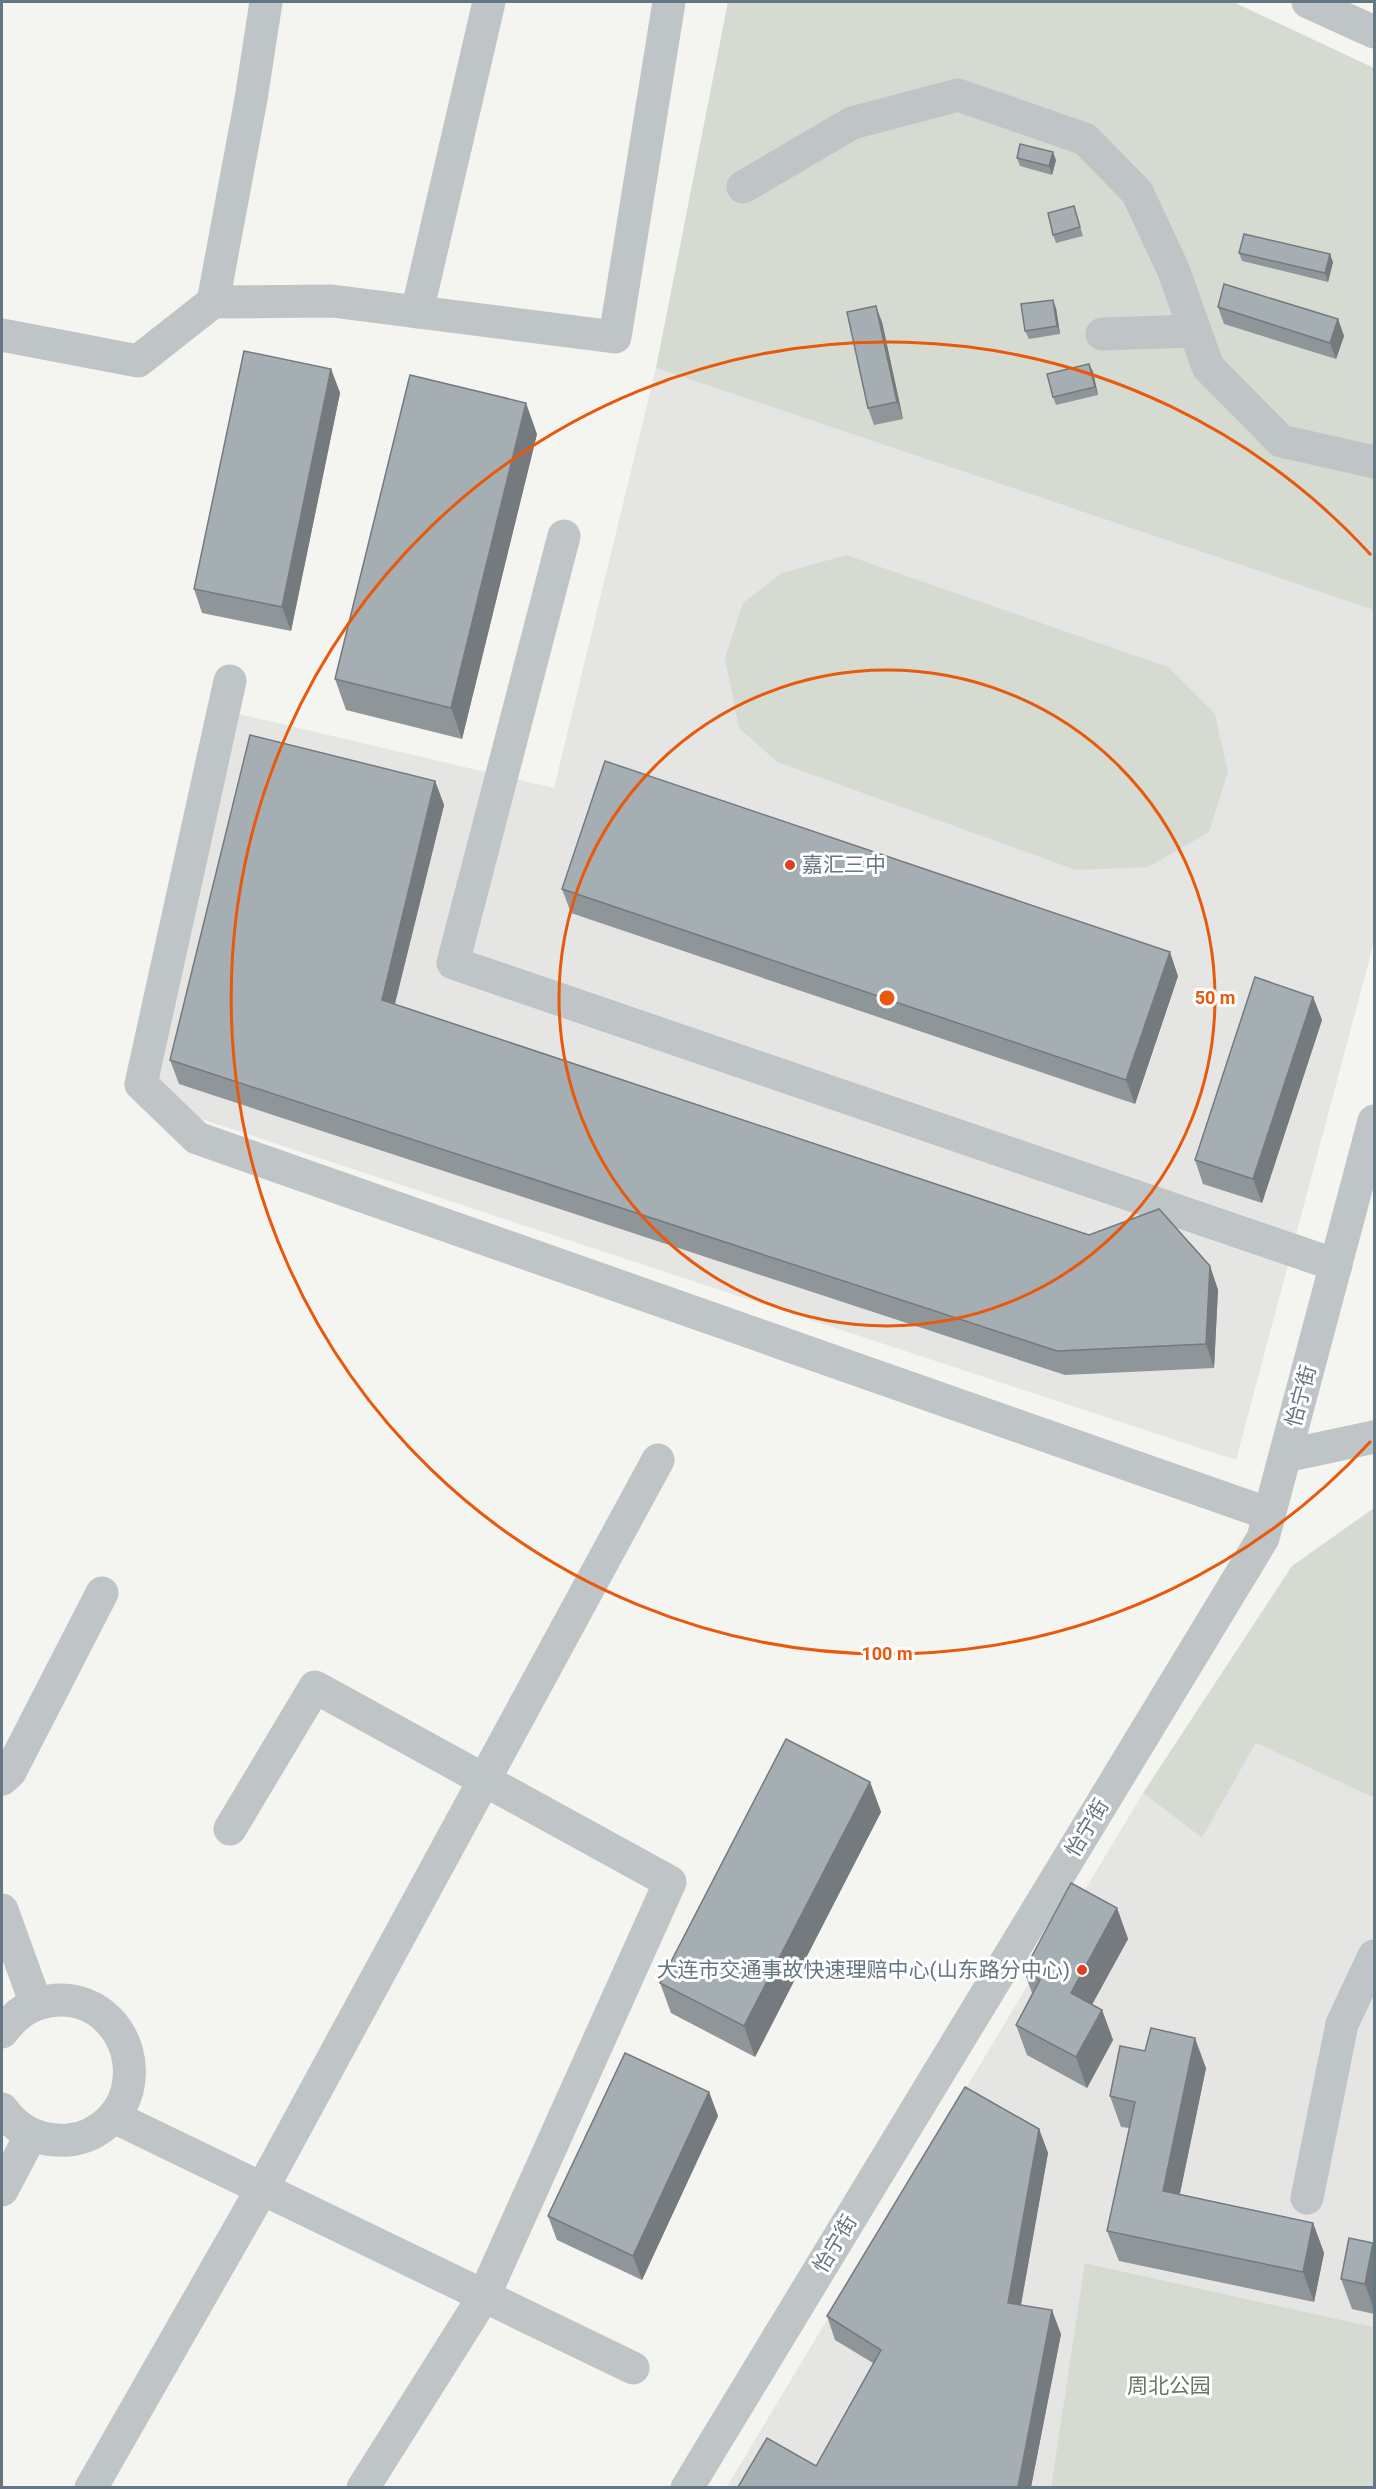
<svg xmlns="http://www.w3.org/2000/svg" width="1376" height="2489" font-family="Roboto,'Noto Sans SC',sans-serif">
<rect width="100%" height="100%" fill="#f4f4f0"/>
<g fill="#e5e5e3">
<polygon points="656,368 1374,610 1374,942 1236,1460 201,1119 158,1078 239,714 554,788"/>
<polygon points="1256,1743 1374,1798 1374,2327 1086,2263 1051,2487 726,2488 1143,1793 1202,1838"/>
</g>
<g fill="#d6dbd1">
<polygon points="728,2 1233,2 1374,68 1374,610 656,368"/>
<polygon points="846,555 1168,667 1215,714 1228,772 1209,832 1148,867 1076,870 777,762 739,728 725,658 743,603 782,573"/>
<polygon points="1374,1508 1374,1798 1256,1743 1202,1838 1143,1793 1292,1566"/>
<polygon points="1085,2263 1374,2327 1374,2487 1051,2487"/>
</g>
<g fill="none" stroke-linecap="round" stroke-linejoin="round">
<g stroke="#bfc4c6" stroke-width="33">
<polyline points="1308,2 1374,32"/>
<polyline points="743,187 852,123 958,95 1085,139 1137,192 1173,269 1208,367 1281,441 1374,462"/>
<polyline points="213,302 251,99 266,2"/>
<polyline points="417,312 489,2"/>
<polyline points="1102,334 1195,331"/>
<polyline points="2,335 138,361 213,302 332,301 615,337 669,2"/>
<polyline points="564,536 453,963 1336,1265"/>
<polyline points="230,681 141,1084 197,1138 1269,1514"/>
<polyline points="1285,1456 1374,1437"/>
<polyline points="2,1779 10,1772 102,1593"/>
<polyline points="230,1829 315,1687 670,1882 484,2296 363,2488"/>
<polyline points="2,1910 36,2004"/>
<path d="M2,2032c9,-12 20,-23 35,-28 56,-19 104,32 90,87 -3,11 -10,23 -19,31 -11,10 -24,17 -40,18 -28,2 -50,-8 -66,-31"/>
<polyline points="114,2117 633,2368"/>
<polyline points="2,2190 31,2135"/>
<polyline points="1307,2198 1342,2024 1374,1956"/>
<polyline points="91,2488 262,2189 658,1460"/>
<polyline points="687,2488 1263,1538 1374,1121"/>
</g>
</g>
<g fill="#8e969a">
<polygon points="1017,158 1056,160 1052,175 1020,166"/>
<polygon points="1074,206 1083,236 1056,243 1053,235"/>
<polygon points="1239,253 1333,262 1328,282 1242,261"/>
<polygon points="1218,307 1338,319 1344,336 1336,359 1224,324"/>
<polygon points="1056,308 1060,334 1029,339 1025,331"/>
<polygon points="882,322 903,419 874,425 868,408"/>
<polygon points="1089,364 1093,372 1098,395 1056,405 1053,397"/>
<polygon points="331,369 340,393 291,631 202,613 194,589"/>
<polygon points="537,434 462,739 346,710 335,679"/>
<polygon points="435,781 444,805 395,1004 1089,1235 1210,1266 1218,1290 1214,1368 1065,1375 179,1084 170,1060"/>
<polygon points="562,889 1178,976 1135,1104 571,913"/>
<polygon points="1313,997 1322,1020 1262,1203 1203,1184 1195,1160"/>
<polygon points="870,1782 881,1812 755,2057 671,2013 660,1983"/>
<polygon points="1117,1908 1128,1939 1092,2004 1102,2010 1113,2040 1087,2088 1027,2055 1016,2025 1032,1993 1024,1971"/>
<polygon points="1206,2068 1180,2194 1313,2223 1324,2253 1314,2302 1119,2261 1107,2231 1129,2128 1121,2127 1110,2096"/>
<polygon points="709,2092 718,2116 642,2280 557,2240 548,2216"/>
<polygon points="1039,2129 1048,2153 1021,2305 1061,2334 1031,2487 738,2487 816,2466 873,2363 835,2340 827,2316"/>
<polygon points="1374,2247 1374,2314 1352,2309 1341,2279"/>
</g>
<g fill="#747a7d">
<polygon points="1053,152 1056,160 1052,175 1049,166"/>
<polygon points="1330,254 1333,262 1328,282 1325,273"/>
<polygon points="1053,300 1056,308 1060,334 1057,326"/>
<polygon points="876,306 882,322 903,419 897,402"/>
<polygon points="1338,319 1344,336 1336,359 1330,343"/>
<polygon points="1089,364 1093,372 1098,395 1095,387"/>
<polygon points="331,369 340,393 291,631 282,607"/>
<polygon points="526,403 537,434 462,739 451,708"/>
<polygon points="435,781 444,805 390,1023 382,1000"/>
<polygon points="1170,952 1178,976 1135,1104 1126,1080"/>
<polygon points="1313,997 1322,1020 1262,1203 1253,1179"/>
<polygon points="1210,1266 1218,1290 1214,1368 1206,1344"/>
<polygon points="870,1782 881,1812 755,2057 744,2026"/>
<polygon points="1117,1908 1128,1939 1082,2023 1071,1993"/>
<polygon points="1102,2010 1113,2040 1087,2088 1076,2057"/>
<polygon points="1195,2038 1206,2068 1174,2221 1163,2191"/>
<polygon points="709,2092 718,2116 642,2280 633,2256"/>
<polygon points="1039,2129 1048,2153 1017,2326 1008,2303"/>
<polygon points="1313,2223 1324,2253 1314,2302 1303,2272"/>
<polygon points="1373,2243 1374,2247 1374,2310 1365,2284"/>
<polygon points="1052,2310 1061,2334 1031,2487 1018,2487"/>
</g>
<g fill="#a5afb3" stroke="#747a7d" stroke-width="1.5">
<polygon points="1020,144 1053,152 1049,166 1017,158"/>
<polygon points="1074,206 1080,227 1053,235 1048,213"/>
<polygon points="1244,234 1330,254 1325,273 1239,253"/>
<polygon points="1224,284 1338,319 1330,343 1218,307"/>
<polygon points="1053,300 1057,326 1025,331 1021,304"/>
<polygon points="876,306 897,402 868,408 847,312"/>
<polygon points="244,351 331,369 282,607 194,589"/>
<polygon points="1089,364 1095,387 1053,397 1047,374"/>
<polygon points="410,375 526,403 451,708 335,679"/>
<polygon points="250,735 435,781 382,1000 1089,1235 1159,1209 1210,1266 1206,1344 1057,1351 170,1060"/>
<polygon points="605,761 1170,952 1126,1080 562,889"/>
<polygon points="1255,977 1313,997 1253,1179 1195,1160"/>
<polygon points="786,1739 870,1782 744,2026 660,1983"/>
<polygon points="1071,1883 1117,1908 1071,1993 1102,2010 1076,2057 1016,2025 1040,1980 1024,1971"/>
<polygon points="1151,2028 1195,2038 1163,2191 1313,2223 1303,2272 1107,2231 1135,2102 1110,2096 1120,2046 1145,2051"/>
<polygon points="625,2053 709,2092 633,2256 548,2216"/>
<polygon points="965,2087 1039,2129 1008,2303 1052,2310 1018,2487 738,2487 767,2438 816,2466 881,2350 827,2316"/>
<polygon points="1349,2238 1373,2243 1365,2284 1341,2279"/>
</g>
<g fill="none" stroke="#e8590c" stroke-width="3">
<circle cx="887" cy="998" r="328"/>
<path d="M1371 1441A656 656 0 1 1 1371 555"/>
</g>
<g fill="#e23e22" stroke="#fff" stroke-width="2">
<circle cx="790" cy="865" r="6"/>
<circle cx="1082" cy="1970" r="6"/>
</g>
<g text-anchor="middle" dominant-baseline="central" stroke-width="6" stroke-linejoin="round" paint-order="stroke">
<g font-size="21" fill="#637681" stroke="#fff" text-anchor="start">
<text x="802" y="865">嘉汇三中</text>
<text x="1070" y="1970" text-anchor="end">大连市交通事故快速理赔中心(山东路分中心)</text>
</g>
<g font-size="21" fill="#637681" stroke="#fff">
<text transform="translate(1301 1396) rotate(-75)">怡宁街</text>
<text transform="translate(1087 1828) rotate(-59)">怡宁街</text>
<text transform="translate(835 2244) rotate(-59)">怡宁街</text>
</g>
<g font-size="21" fill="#687862" stroke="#fff">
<text x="1169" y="2386">周北公园</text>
</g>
</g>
<circle cx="887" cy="998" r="9" fill="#e8590c" stroke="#fff" stroke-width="3"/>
<g font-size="18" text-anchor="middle" font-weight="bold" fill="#e8590c" stroke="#fff" stroke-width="6" stroke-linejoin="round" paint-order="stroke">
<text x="1215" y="1004">50 m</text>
<text x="887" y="1660">100 m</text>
</g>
<rect width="1376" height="2489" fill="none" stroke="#637681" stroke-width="6"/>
</svg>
